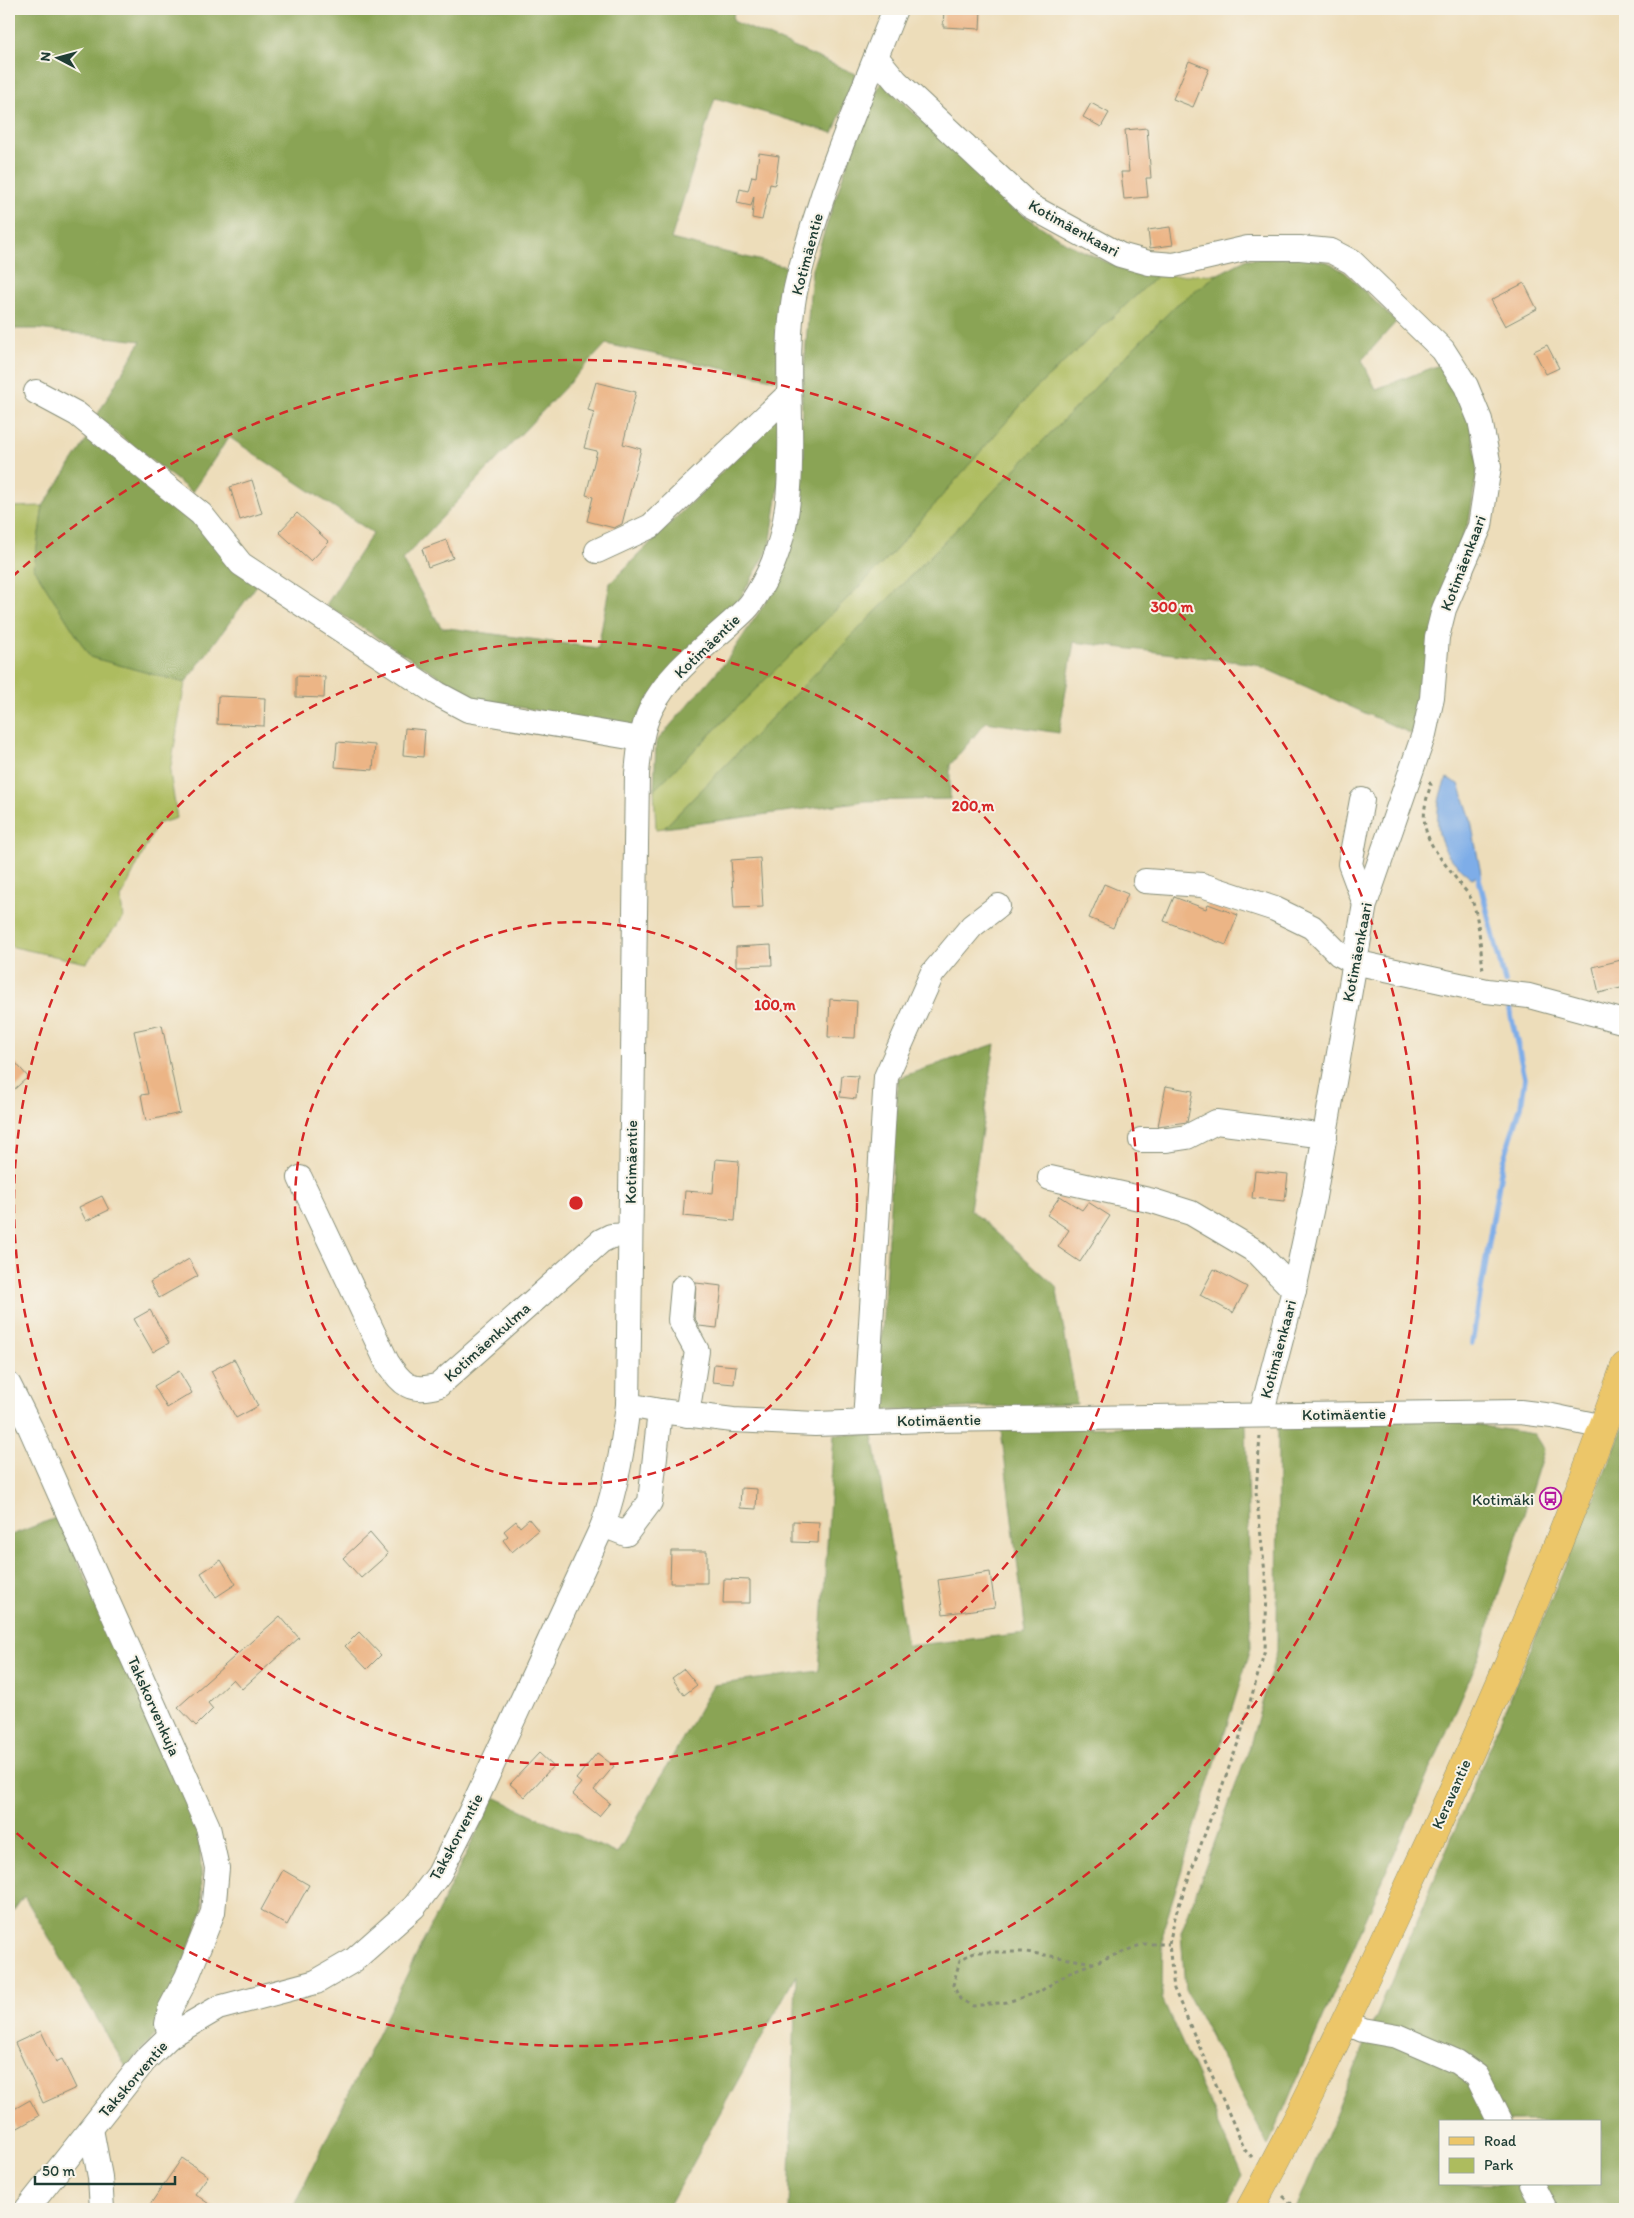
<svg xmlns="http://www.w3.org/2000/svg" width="1634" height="2218" font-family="Itim,sans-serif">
<rect width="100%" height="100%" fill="#f7f3e8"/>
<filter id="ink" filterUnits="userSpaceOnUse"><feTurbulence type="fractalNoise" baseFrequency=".02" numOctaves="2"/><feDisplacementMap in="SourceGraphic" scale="10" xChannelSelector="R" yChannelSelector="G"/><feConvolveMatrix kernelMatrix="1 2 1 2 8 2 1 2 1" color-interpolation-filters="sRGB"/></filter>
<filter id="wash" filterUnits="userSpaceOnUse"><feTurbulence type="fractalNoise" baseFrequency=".0096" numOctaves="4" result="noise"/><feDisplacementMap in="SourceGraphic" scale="20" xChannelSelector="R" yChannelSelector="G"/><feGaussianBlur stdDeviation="1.12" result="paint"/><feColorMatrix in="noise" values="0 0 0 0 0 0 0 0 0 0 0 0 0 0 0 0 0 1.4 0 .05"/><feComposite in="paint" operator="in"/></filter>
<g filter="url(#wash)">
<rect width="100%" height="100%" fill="#edddba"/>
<g fill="#adbc5e" stroke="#667c49">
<polygon points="1218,274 1175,306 664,828 656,829 654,790 888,558 1034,390 1157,276"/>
<polygon points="43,506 34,568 90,657 185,683 170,772 177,818 157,824 121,898 123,918 86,963 9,946 9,507"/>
</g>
<g fill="#8aa455" stroke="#547044" fill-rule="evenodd">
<polygon points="9,9 734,9 733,21 856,74 833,133 715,98 671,239 791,268 785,297 777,380 606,344 402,560 441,627 598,648 610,583 778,416 782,462 770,547 738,602 632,728 475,699 326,605 373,533 229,437 192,492 96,417 141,341 37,329 9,329"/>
<polygon points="881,82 1022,214 1066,243 1109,263 1157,276 1034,390 888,558 654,790 656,742 727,660 781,579 800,505 802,394 812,269 852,149"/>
<polygon points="1300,257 1328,262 1346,273 1396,322 1362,360 1376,389 1442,364 1470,422 1478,466 1469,521 1449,569 1412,734 1255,664 1074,642 1059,733 986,722 950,765 950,799 865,801 664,828 1175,306 1218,274 1247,259"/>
<polygon points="88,438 196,520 257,585 185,683 90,657 34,568 43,506"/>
<polygon points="995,1044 970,1209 1056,1286 1077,1404 877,1411 898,1078"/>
<polygon points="1278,1419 1437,1419 1534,1434 1544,1450 1479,1657 1268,2146 1185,1989 1181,1933 1248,1752 1277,1651"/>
<path d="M1625,1423v786h-329zM1440,2122h160v62h-160z"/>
<polygon points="1246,1424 1251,1648 1163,1930 1162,1998 1242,2176 1224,2209 789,2209 796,1975 667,2209 292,2209 494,1797 617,1854 713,1685 819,1671 834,1434 873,1435 907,1646 1026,1633 1001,1430"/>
<polygon points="58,1517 199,1827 203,1911 159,2031 126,2067 24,1896 9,1917 9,1536"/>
</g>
<path fill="#7eade8" stroke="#4e758e" d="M1447,778l12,6 11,32 11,58 -9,4c-11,-8 -23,-20 -29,-32 -9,-19 -6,-50 4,-68z"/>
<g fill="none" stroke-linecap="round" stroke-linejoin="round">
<g stroke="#7eade8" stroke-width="5.5">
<polyline points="1478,875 1505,982"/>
<polyline points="1472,1343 1502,1165 1521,1106 1525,1078 1508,1002"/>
</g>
</g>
<g id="blocks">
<g fill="#ecb586">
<polygon points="944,9 981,9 980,29 943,27"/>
<polygon points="1189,61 1209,69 1193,107 1173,99"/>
<polygon points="1091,103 1109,113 1101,127 1083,117"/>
<polygon points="1147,128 1151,178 1146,178 1148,197 1124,199 1121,172 1129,172 1125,130"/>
<polygon points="759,153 779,156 775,185 770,184 762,220 752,218 754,196 751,206 737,203 740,189 748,191 752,176 756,177"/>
<polygon points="1170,227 1173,245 1150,248 1148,230"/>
<polygon points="1524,283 1537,309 1505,326 1491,300"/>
<polygon points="1547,345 1559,368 1546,374 1534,351"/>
<polygon points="596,382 636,392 623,444 641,449 622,524 614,528 587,521 593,497 586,495 597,451 584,448 594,412 588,410"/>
<polygon points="252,480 262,513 240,520 230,487"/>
<polygon points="297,513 329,542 311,561 279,532"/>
<polygon points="446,540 453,558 428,567 422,549"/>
<polygon points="296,676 325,677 324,698 296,697"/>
<polygon points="218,696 265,698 264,726 217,724"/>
<polygon points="405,728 425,730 423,757 403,755"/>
<polygon points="337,742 375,745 373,770 335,767"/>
<polygon points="760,858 763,907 734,908 731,860"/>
<polygon points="1104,884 1128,894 1113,928 1089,918"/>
<polygon points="1174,897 1206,909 1208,904 1238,915 1226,945 1164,921"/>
<polygon points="771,945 772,965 736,966 736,947"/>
<polygon points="1625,959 1625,987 1599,993 1593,967"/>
<polygon points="830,999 857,1001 855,1038 828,1037"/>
<polygon points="162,1025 180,1113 146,1121 141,1095 148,1094 134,1031"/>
<polygon points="9,1055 28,1077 9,1094"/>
<polygon points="842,1075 858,1076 856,1099 840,1097"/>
<polygon points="1166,1086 1193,1091 1187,1122 1158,1126"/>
<polygon points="716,1159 739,1161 735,1221 683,1216 685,1191 713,1193"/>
<polygon points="1255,1171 1288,1174 1285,1201 1252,1198"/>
<polygon points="102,1196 109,1210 86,1221 79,1207"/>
<polygon points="1060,1196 1082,1210 1088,1202 1110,1216 1080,1262 1058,1247 1069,1230 1047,1215"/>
<polygon points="189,1259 198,1276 159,1298 150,1282"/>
<polygon points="1214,1269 1247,1287 1233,1313 1200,1295"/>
<polygon points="696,1283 722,1286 717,1328 699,1326 694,1317"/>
<polygon points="150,1310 169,1343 153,1352 134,1319"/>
<polygon points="234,1359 258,1406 236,1418 211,1371"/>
<polygon points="714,1364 736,1366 734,1384 712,1382"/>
<polygon points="179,1371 192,1393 167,1408 154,1386"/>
<polygon points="741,1488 757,1489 756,1509 740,1508"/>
<polygon points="529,1519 538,1530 512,1552 503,1540 508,1536 504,1531 516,1521 520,1527"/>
<polygon points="793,1521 819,1522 818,1543 793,1542"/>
<polygon points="370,1533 388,1554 361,1578 343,1558"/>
<polygon points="671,1551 707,1551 707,1583 670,1583"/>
<polygon points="221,1560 236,1584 216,1597 201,1573"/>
<polygon points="990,1572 995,1607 943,1614 938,1580"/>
<polygon points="724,1579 750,1580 750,1603 723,1603"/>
<polygon points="280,1616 299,1638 242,1689 233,1679 208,1703 213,1709 196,1726 178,1707"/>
<polygon points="359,1632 381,1655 367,1669 345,1646"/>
<polygon points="684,1669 697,1685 684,1695 672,1678"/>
<polygon points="539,1753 553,1766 525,1797 510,1784"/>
<polygon points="597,1753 614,1766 594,1790 610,1803 599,1816 572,1794 581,1783 576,1779"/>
<polygon points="283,1870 309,1885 287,1925 261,1910"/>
<polygon points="41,2031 56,2062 62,2059 76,2088 43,2103 15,2043"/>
<polygon points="30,2100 39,2116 16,2129 9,2112"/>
<polygon points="182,2158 208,2176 195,2194 216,2209 147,2209"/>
</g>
</g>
</g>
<g filter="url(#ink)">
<use href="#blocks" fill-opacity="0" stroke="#868d77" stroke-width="1"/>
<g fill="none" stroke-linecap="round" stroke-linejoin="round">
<defs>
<g id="minor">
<path d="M895,9c-24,61 -49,121 -71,183 -11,35 -23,69 -30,105 -15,86 13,194 -24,273 -6,12 -15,30 -24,39 -32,32 -74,58 -95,100 -10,20 -12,43 -14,65l-9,631 32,6 73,9 82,4 113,-4 592,-8 32,4 52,11"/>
<polyline points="876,57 896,81 1030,206 1120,255 1149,263 1174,265 1248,248 1300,248 1331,251 1352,262 1443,350 1466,386 1480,420 1489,466 1480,526 1444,609 1437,637 1432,698 1424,734 1365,904 1314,1197 1294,1290 1261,1415"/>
<polyline points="36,392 77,414 201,514 241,564 438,694 468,710 641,739"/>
<polyline points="597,551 651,526 788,395"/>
<polyline points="1362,800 1350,864 1365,904"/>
<polyline points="1145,881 1202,885 1275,909 1312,927 1339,954 1354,962 1487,991 1529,996 1625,1022"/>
<polyline points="1141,1140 1167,1140 1187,1137 1216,1122 1325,1136"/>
<path d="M300,1178l87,184c14,22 24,32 52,23l162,-144 10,-5 19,-1"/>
<polyline points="1050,1178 1153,1201 1191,1213 1257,1252 1294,1290"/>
<polyline points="683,1287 680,1320 697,1351 687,1415"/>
<polyline points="9,1385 30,1427 208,1827 217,1868 213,1912 187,1977 170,2009 167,2024 170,2036"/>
<polyline points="865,1422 886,1077 932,974 972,926 998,906"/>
<polyline points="603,1525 626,1534 650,1502 660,1411"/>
<polyline points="1345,2022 1363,2030 1397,2036 1457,2062 1477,2076 1500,2122"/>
<polyline points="91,2129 100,2177 102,2209"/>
<polyline points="1532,2184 1545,2209"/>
<path d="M27,2209l118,-149 25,-24 48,-28 98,-26 38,-22 60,-53 25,-33 30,-59 134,-290c14,-40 20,-79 25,-120"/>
</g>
<path id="major" d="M1250,2209c54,-99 102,-201 150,-304 83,-176 160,-355 225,-539"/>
</defs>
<use href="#minor" stroke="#868d77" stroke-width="26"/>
<use href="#major" stroke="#868d77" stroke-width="29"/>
<g stroke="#868d77" stroke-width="3" stroke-dasharray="4 4" stroke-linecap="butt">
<path d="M1429,782l2,3c-18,48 3,63 29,99 4,5 11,12 13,19 6,16 8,49 10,68"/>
<polyline points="1094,1963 1026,1952 974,1952 960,1960 953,1985 960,1999 973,2006 1007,2002 1039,1992 1070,1972 1143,1944 1169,1944"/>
<polyline points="1252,2158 1245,2150 1174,1989 1169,1944 1176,1913 1239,1740 1265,1650 1267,1591 1256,1492 1260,1436"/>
<polyline points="1283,2196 1297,2209"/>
</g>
<use href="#minor" stroke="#fff" stroke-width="24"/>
<use href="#major" stroke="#ecc669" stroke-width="28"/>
</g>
</g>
<g fill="none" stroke="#d62828" stroke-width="2.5" stroke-dasharray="9 6">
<circle cx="576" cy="1203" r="281"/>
<circle cx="576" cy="1203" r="562"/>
<path d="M12 577A843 843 0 1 1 12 1829"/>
</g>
<defs>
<symbol id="bus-ring" viewBox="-11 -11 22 22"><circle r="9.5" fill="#f7f3e8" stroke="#b5179e" stroke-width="1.5"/><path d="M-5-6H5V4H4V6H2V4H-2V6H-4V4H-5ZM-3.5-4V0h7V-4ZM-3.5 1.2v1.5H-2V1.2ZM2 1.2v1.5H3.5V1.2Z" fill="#b5179e"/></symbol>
</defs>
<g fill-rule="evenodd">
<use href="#bus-ring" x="1538" y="1486" width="25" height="25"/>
</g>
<g text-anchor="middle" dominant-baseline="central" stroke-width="4" stroke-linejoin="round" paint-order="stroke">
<g font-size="16" fill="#1f3d34" stroke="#f7f3e8">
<text transform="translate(1074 228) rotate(29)">Kotimäenkaari</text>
<text transform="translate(807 254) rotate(-75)">Kotimäentie</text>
<text transform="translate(1463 563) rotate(-69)">Kotimäenkaari</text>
<text transform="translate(707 646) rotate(-44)">Kotimäentie</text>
<text transform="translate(1357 952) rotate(-79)">Kotimäenkaari</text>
<text transform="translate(631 1162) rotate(-89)">Kotimäentie</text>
<text transform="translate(487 1342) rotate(-42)">Kotimäenkulma</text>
<text transform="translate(1278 1349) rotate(-75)">Kotimäenkaari</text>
<text transform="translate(1344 1414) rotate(-1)">Kotimäentie</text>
<text transform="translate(939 1420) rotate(-1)">Kotimäentie</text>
<text transform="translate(154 1706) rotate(66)">Takskorvenkuja</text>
<text transform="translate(1451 1794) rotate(-66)">Keravantie</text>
<text transform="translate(456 1837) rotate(-62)">Takskorventie</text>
<text transform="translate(133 2079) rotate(-49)">Takskorventie</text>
</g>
<g font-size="16" fill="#1f3d34" stroke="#f7f3e8" text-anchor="end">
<text x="1534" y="1499">Kotimäki</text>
</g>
</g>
<circle cx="576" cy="1203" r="8" fill="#d62828" stroke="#f7f3e8" stroke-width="2.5"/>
<g font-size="15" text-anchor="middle" font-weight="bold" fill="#d62828" stroke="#f7f3e8" stroke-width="4" stroke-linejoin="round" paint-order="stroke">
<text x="1172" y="612">300 m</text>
<text x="973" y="811">200 m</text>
<text x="775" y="1010">100 m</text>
</g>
<rect width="1634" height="2218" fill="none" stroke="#f7f3e8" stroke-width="30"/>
<rect x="1439" y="2120" width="162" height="65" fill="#f7f3e8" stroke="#a1aaa0"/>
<rect x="1449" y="2137" width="25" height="8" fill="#ecc669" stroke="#a1aaa0"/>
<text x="1484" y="2146" font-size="15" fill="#1f3d34">Road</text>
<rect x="1449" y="2158" width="25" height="15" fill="#adbc5e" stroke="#a1aaa0"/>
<text x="1484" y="2170" font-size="15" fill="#1f3d34">Park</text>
<g transform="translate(58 58) rotate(276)" stroke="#f7f3e8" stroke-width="4" paint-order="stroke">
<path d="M0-4L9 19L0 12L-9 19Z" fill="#1f3d34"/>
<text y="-8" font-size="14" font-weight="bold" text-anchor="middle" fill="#1f3d34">N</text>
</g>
<path d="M35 2176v8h140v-8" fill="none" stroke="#1f3d34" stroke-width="2.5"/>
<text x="42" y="2176" font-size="15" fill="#1f3d34" stroke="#f7f3e8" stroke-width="4" paint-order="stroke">50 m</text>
</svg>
